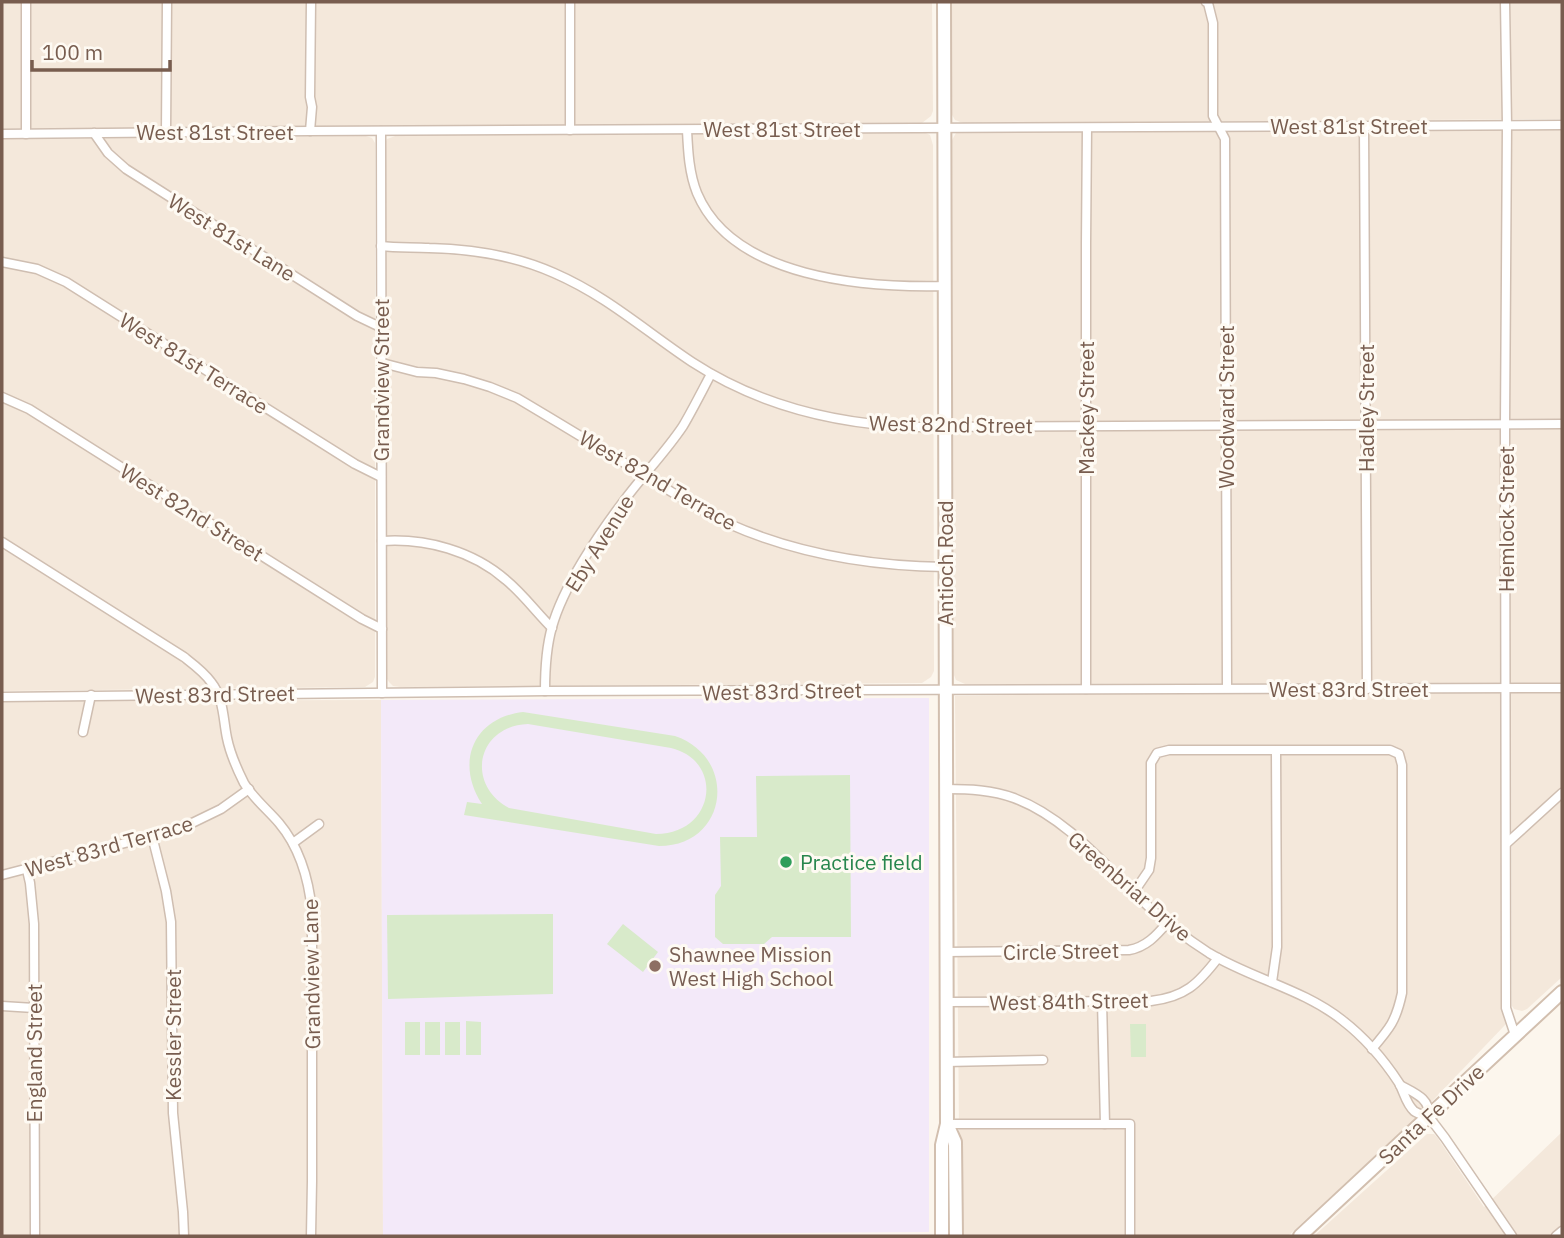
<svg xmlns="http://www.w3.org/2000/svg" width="1564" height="1238" font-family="'IBM Plex Sans',sans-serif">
<rect width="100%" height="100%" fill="#fcf6ed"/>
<g fill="#f4e8db">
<polygon points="2,2 932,2 933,111 931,116 922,123 2,129"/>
<polygon points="951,2 1562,2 1562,119 963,123 955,120 951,113"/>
<polygon points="1562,130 1562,977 1527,1009 1522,1011 1514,1009 1512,1006 1511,683 965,684 956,680 954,675 952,140 956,133 960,131"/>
<polygon points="926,133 930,135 933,145 934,671 931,677 922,683 400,687 393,686 389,682 386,677 385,144 387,139 398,135"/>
<polygon points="366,136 372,138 375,143 375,677 373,682 365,687 2,691 2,139"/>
<polygon points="1507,688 1506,1024 1417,1117 1288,1236 960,1236 955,696"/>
<polygon points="381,700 383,1236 2,1236 2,701"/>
<polygon points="1562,1132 1562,1236 1314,1236 1427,1134 1434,1134 1437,1137 1484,1207"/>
</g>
<polygon fill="#f3e9f9" points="929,698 929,1232 383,1236 381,700"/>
<g fill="#d8eaca" fill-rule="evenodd">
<path d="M523,712l152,24c64,22 53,110 -16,110l-195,-31 3,-13 15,2c-27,-41 -9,-86 41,-92zM528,724l143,24c54,13 44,86 -15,86l-147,-26c-44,-24 -32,-82 19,-84z"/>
<polygon points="850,775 851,937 772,937 764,944 723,944 715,937 715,895 721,886 720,837 757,837 756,776"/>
<polygon points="553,914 553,994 388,999 387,915"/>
<polygon points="623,924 658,952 643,972 607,944"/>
<polygon points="466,1021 481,1022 481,1055 466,1055"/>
<rect x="405" y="1022" width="15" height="33"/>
<rect x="425" y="1022" width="15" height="33"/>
<rect x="445" y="1022" width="15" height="33"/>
<polygon points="1130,1024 1146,1024 1146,1057 1131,1057"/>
</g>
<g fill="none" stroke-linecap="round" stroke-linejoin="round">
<defs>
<g id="street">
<polyline points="570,2 570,130"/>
<polyline points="1206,2 1208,3 1213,23 1213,116 1225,139 1227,688"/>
<polyline points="1505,2 1507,125 1505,424 1506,1008 1515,1035"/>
<polyline points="1364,127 1367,689"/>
<path d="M687,130c1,21 2,43 10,63 36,86 169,95 249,93"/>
<polyline points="310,131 312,107 310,97 311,2"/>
<polyline points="381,131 382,693"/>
<polyline points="166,132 167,2"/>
<polyline points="94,133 108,153 126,169 357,316 380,327"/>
<polyline points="2,134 310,131 1562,125"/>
<polyline points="26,134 26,2"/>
<path d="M381,246c16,2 32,1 48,2 42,1 85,7 125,25 53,23 90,57 138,89 66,43 144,62 222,65l648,-3"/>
<polyline points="2,262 37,269 66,282 355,464 381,477"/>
<path d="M382,363l35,9 19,1 28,6 26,8 27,11c42,25 85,51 127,77 28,17 54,34 83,48 69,31 143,43 218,44"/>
<polyline points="2,397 29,409 362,619 382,629"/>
<path d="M382,541c44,-3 91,10 124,39 17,14 30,32 46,48"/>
<path d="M2,542l182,115c9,7 20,15 27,25 13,16 12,37 16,56 3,15 10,31 17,45 9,15 24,27 35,40 21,25 30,57 33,89v269l-1,55"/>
<polyline points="1086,689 1086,243 1087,128"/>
<path d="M545,691c0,-21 1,-43 7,-64 11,-40 46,-92 71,-125 19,-26 42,-49 60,-76 10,-17 19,-35 28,-52"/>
<polyline points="2,697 545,691 1562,688"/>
<polyline points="83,732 91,695"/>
<path d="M946,789c23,0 46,1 68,9 54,20 95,72 136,110 18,17 39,32 59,45 43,26 94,36 133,67 22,17 42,40 57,63 5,9 7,21 15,28 4,3 10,4 15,6"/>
<polyline points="152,836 166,891 171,922 173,1113 183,1212 184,1236"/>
<polyline points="293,843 319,824"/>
<polyline points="1507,843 1562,793"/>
<polyline points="27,870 30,883 34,924 35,1236"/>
<polyline points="2,875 152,836 186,826 221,809 249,789"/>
<path d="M1134,892l15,-22 2,-12v-95l6,-10 12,-3h221l9,4 3,11v228c-6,28 -12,35 -30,56"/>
<path d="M945,952l184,-2c17,-3 27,-14 38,-27"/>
<polyline points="1272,982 1277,947 1276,751"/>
<polyline points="1102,1001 1105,1124"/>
<path d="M945,1002l206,-1c34,-4 47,-17 67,-43"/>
<polyline points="2,1006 34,1008"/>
<polyline points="945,1062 1043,1060"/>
<path d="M1400,1085c14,8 30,13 29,31"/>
<polyline points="1429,1117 1445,1138 1512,1236"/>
<polyline points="947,1124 1130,1124 1130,1236"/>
<polyline points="1556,1236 1562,1231"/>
</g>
<g id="secondary">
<polyline points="947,1124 955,1142 956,1236"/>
<polyline points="942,1236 942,1145 947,1124 944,2"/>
<polyline points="1300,1236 1562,992"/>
</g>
</defs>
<use href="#street" stroke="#cfbeb1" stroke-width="11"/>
<use href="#secondary" stroke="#d2bfaf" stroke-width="16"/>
<use href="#street" stroke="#fff" stroke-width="8"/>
<use href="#secondary" stroke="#fff" stroke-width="12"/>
</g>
<circle fill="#2e9e5b" stroke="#fefaf3" stroke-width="2.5" cx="786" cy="862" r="7"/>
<circle fill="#8d6e63" stroke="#fefaf3" stroke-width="2.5" cx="655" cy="966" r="7"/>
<g text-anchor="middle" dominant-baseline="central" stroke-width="6" stroke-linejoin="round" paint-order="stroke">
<g font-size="21" fill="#785d4f" stroke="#fefaf3">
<text x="1349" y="126">West 81st Street</text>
<text x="782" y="129">West 81st Street</text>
<text x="215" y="132">West 81st Street</text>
<text transform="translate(232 237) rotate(32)">West 81st Lane</text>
<text transform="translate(194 363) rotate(32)">West 81st Terrace</text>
<text transform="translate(381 380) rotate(-90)">Grandview Street</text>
<text transform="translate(1226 407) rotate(-90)">Woodward Street</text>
<text transform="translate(1086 408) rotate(-90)">Mackey Street</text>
<text transform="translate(1366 408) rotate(-90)">Hadley Street</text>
<text transform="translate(951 424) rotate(1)">West 82nd Street</text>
<text transform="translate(658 480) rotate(30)">West 82nd Terrace</text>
<text transform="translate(192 512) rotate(32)">West 82nd Street</text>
<text transform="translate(1506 519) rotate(-90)">Hemlock Street</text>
<text transform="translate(599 543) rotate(-58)">Eby Avenue</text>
<text transform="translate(945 563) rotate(-90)">Antioch Road</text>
<text x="1349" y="689">West 83rd Street</text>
<text transform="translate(782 691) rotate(-1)">West 83rd Street</text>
<text transform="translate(215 694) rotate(-1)">West 83rd Street</text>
<text transform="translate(109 846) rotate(-16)">West 83rd Terrace</text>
<text transform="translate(1130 886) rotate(41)">Greenbriar Drive</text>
<text transform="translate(1061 951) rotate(-1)">Circle Street</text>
<text transform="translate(311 974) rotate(-91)">Grandview Lane</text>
<text transform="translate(1069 1001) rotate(-1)">West 84th Street</text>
<text transform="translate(173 1035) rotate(-90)">Kessler Street</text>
<text transform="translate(34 1053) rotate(-90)">England Street</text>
<text transform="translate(1431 1114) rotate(-43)">Santa Fe Drive</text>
</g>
<g font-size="21" fill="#27864d" stroke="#fefaf3" text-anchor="start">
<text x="800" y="862">Practice field</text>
</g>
<g font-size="21" fill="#785e54" stroke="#fefaf3" text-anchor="start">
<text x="669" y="954">Shawnee Mission<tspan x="669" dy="24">West High School</tspan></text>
</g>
</g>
<rect width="1564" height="1238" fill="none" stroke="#785d4f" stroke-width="7"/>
<path d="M32 60v10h138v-10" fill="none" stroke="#785d4f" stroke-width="3.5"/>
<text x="42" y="60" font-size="21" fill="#785d4f" stroke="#fefaf3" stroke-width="5" paint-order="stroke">100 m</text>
</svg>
